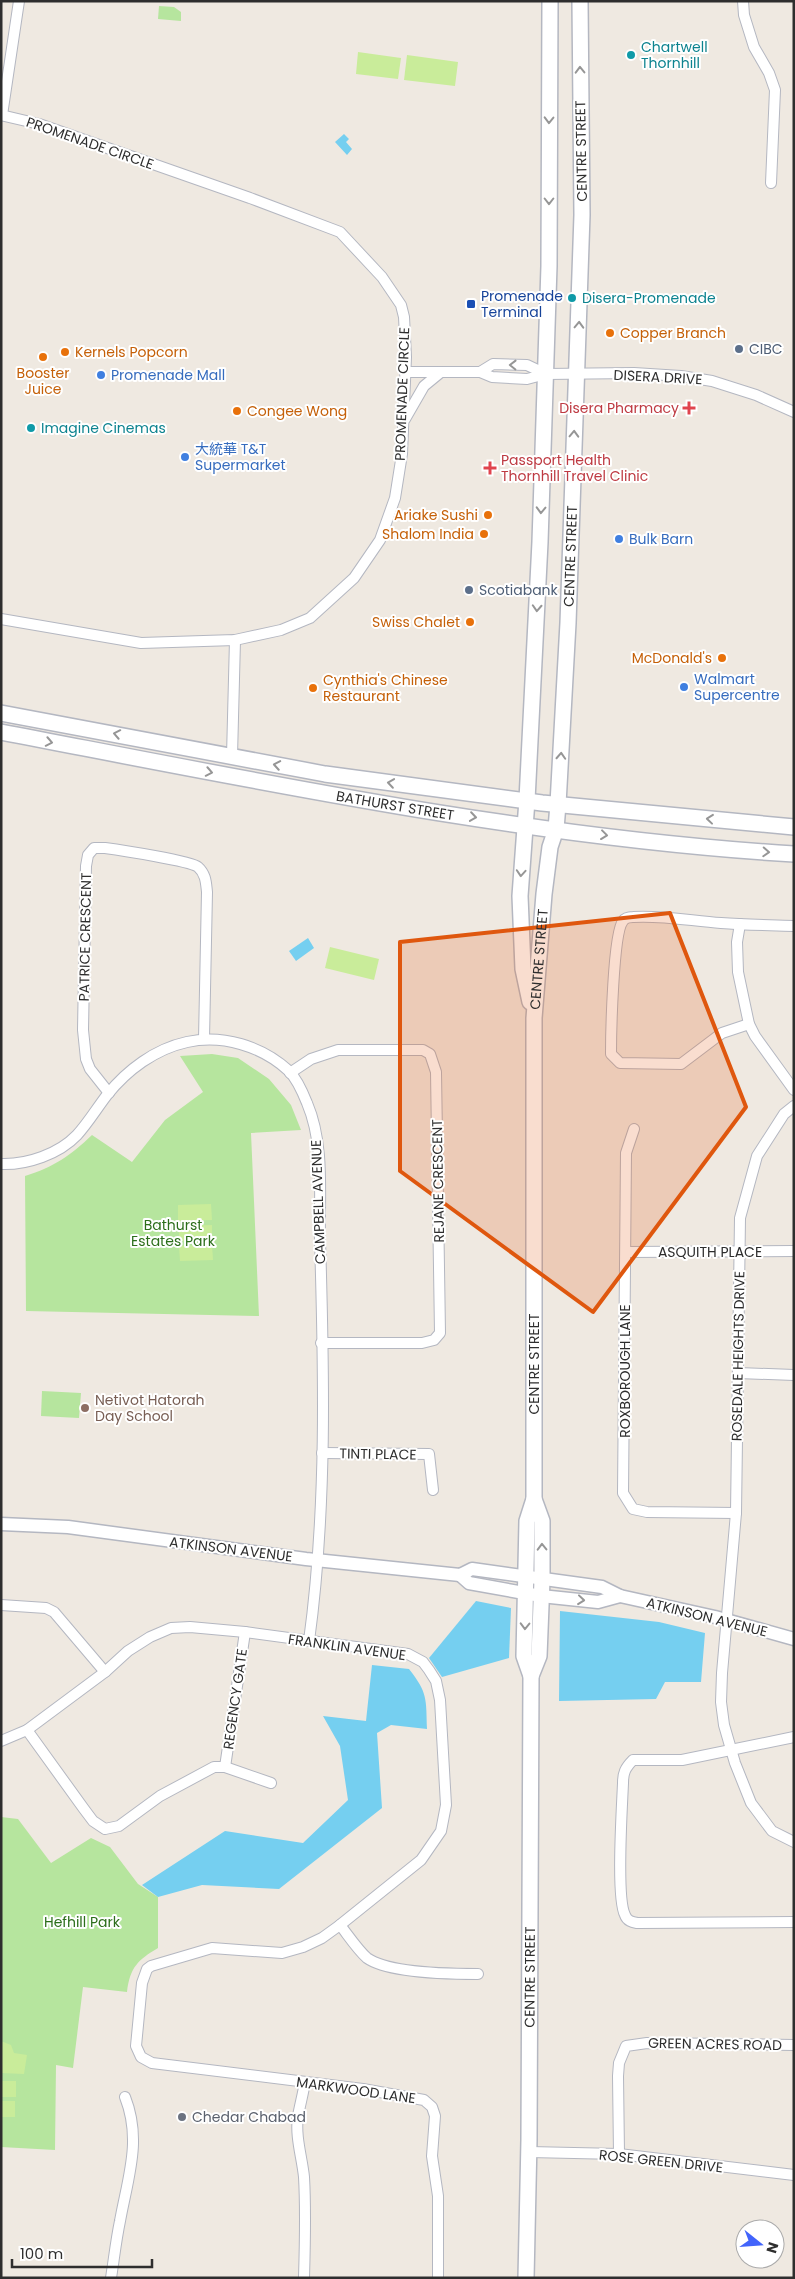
<svg xmlns="http://www.w3.org/2000/svg" width="795" height="2279" font-family="Poppins,'Noto Sans SC',sans-serif">
<rect width="100%" height="100%" fill="#efe9e1"/>
<g fill="#b6e59e">
<polygon points="159,6 174,7 181,12 181,21 158,19"/>
<path d="M212,1054l26,4 31,21 22,26 10,25 -50,3 8,183 -233,-5 -1,-135c29,-9 45,-20 67,-41l40,27 33,-42 38,-28 -23,-36z"/>
<polygon points="42,1391 81,1393 79,1418 41,1416"/>
<path d="M1,1817l17,2 33,44 40,-25 19,9 28,37 20,13v51c-20,12 -28,19 -31,44l-44,-5 -10,81 -17,-3 -1,85 -54,-3z"/>
</g>
<g fill="#c9ec9a">
<polygon points="358,52 401,58 398,79 356,74"/>
<polygon points="407,55 458,62 455,86 404,80"/>
<polygon points="330,947 379,959 374,980 325,968"/>
<polygon points="211,1204 212,1220 178,1221 178,1205"/>
<polygon points="212,1225 212,1240 179,1241 179,1226"/>
<polygon points="212,1245 213,1260 180,1261 179,1246"/>
<polygon points="1,2041 11,2045 14,2053 27,2055 24,2074 1,2073"/>
<rect x="1" y="2081" width="15" height="16"/>
<rect x="1" y="2101" width="14" height="16"/>
</g>
<g fill="#75cff0">
<polygon points="344,134 349,139 346,142 352,149 347,155 335,142"/>
<polygon points="308,938 314,948 296,961 289,951"/>
<polygon points="476,1601 511,1608 509,1658 442,1677 429,1658"/>
<polygon points="560,1611 659,1622 705,1633 701,1682 665,1682 656,1699 559,1701"/>
<path d="M372,1665l37,4c19,24 17,30 18,60l-36,-4 -14,8 5,75 -103,81 -77,-4 -44,12 -16,-12 83,-54 78,12 45,-43 -8,-54 -17,-30 43,5z"/>
</g>
<g fill="none" stroke-linecap="round" stroke-linejoin="round">
<defs>
<g id="minor">
<polyline points="743,1 744,15 754,47 769,73 775,90 771,183"/>
<polyline points="1,115 39,124 250,198 340,232 382,277 401,305 404,317 406,357 402,454 395,498 380,540 354,578 310,618 281,630 235,640 141,643 1,619"/>
<polyline points="2,115 19,1"/>
<polyline points="405,372 480,372 492,377 527,379 546,374 634,373 681,376 712,381 756,395 794,412"/>
<polyline points="480,372 493,364 527,365 546,374"/>
<polyline points="405,419 424,386 441,372"/>
<polyline points="232,756 235,640"/>
<polyline points="740,924 737,942 738,972 749,1024 755,1036 794,1090"/>
<path d="M749,1024l-27,9 -41,31 -61,-1 -9,-9c0,-19 2,-121 12,-133 2,-3 6,-4 10,-4 29,-2 59,4 88,6 24,2 49,2 73,3"/>
<polyline points="290,1073 311,1059 338,1050 423,1050 430,1054 436,1072 440,1333 434,1340 422,1343 321,1343"/>
<path d="M109,1093l-19,-24 -4,-10 -3,-29 3,-164 2,-11 6,-7h11c15,2 86,13 93,19 8,7 8,16 9,25l-3,147"/>
<polyline points="794,1106 784,1114 757,1156 740,1218 736,1513 722,1673 721,1702 724,1725 735,1763 751,1803 772,1831 794,1842"/>
<polyline points="634,1129 626,1153 623,1493 633,1509 647,1512 736,1513"/>
<path d="M1,1164c26,1 58,-10 76,-29 11,-12 20,-27 30,-40 20,-25 48,-46 80,-53 35,-8 75,4 102,29 8,8 14,22 18,32 18,42 12,93 13,137 4,133 7,269 -11,401"/>
<polyline points="626,1252 794,1251"/>
<polyline points="738,1373 794,1375"/>
<polyline points="322,1453 429,1454 433,1490"/>
<polyline points="1,1605 46,1608 54,1612 105,1672"/>
<polyline points="27,1730 84,1809 93,1821 105,1829 119,1826 160,1796 214,1767 225,1767 271,1783"/>
<path d="M794,1737l-112,23h-49c-8,8 -10,13 -10,23 -1,25 -7,115 2,132 2,6 7,7 12,8l157,-1"/>
<polyline points="1,1741 27,1730 105,1672 128,1651 150,1637 171,1628 190,1627 245,1632 408,1654 423,1662 429,1670 436,1681 440,1700 446,1805 441,1831 421,1860 340,1925 322,1938 303,1947 282,1953 212,1948 151,1966 147,1969 142,1983 136,2046 141,2057 152,2063 363,2089 424,2100 432,2107 435,2116 432,2156 438,2196 438,2278"/>
<polyline points="225,1767 245,1632"/>
<path d="M340,1925c8,10 17,24 27,33 21,15 85,16 111,16"/>
<polyline points="529,2152 619,2154 794,2175"/>
<polyline points="619,2154 618,2076 619,2063 626,2046 647,2043 794,2045"/>
<path d="M111,2278c3,-19 5,-38 9,-57 8,-44 22,-81 5,-124"/>
<path d="M304,2278c1,-34 2,-67 0,-101 -2,-20 -9,-40 -6,-61 2,-11 5,-22 7,-34"/>
</g>
<g id="tertiary">
<polyline points="1,1524 68,1527 306,1559 460,1575 472,1569 602,1587 620,1596 715,1617 794,1639"/>
<polyline points="460,1575 469,1583 541,1596 598,1602 620,1596"/>
</g>
<g id="secondary">
<polyline points="1,713 325,774 542,803 794,827"/>
<path id="s1" d="M1,732c261,50 528,106 793,122"/>
<polyline points="530,1002 523,969 520,896 527,800 540,542 549,266 550,1"/>
<path id="s2" d="M531,1676l8,-20 3,-76v-59l-8,-22v-481l10,-124 6,-47 6,-18 2,-25 10,-181 14,-408 -2,-214"/>
<path id="s3" d="M526,2278l3,-138 2,-464 -7,-20 3,-135 7,-22"/>
</g>
</defs>
<use href="#minor" stroke="#b4b7c1" stroke-width="12"/>
<use href="#tertiary" stroke="#b4b7c1" stroke-width="15"/>
<use href="#secondary" stroke="#b4b7c1" stroke-width="18"/>
<use href="#minor" stroke="#fff" stroke-width="10"/>
<use href="#tertiary" stroke="#fff" stroke-width="12"/>
<use href="#secondary" stroke="#fff" stroke-width="15"/>
</g>
<defs><path id="oneway-chevron" d="M-2-3.5L2.5 0L-2 3.5" fill="none" stroke-width="1.6" stroke-linecap="round" stroke-linejoin="round" transform="scale(1.25)"/></defs>
<g stroke="#969696">
<use href="#oneway-chevron" transform="translate(580 70) rotate(-91)"/>
<use href="#oneway-chevron" transform="translate(549 120) rotate(91)"/>
<use href="#oneway-chevron" transform="translate(549 201) rotate(90)"/>
<use href="#oneway-chevron" transform="translate(579 325) rotate(-88)"/>
<use href="#oneway-chevron" transform="translate(513 365) rotate(-179)"/>
<use href="#oneway-chevron" transform="translate(574 434) rotate(-88)"/>
<use href="#oneway-chevron" transform="translate(541 510) rotate(92)"/>
<use href="#oneway-chevron" transform="translate(537 608) rotate(93)"/>
<use href="#oneway-chevron" transform="translate(117 734) rotate(-169)"/>
<use href="#oneway-chevron" transform="translate(49 742) rotate(11)"/>
<use href="#oneway-chevron" transform="translate(561 756) rotate(-87)"/>
<use href="#oneway-chevron" transform="translate(277 765) rotate(-170)"/>
<use href="#oneway-chevron" transform="translate(209 772) rotate(11)"/>
<use href="#oneway-chevron" transform="translate(391 783) rotate(-172)"/>
<use href="#oneway-chevron" transform="translate(473 817) rotate(8)"/>
<use href="#oneway-chevron" transform="translate(710 819) rotate(-174)"/>
<use href="#oneway-chevron" transform="translate(604 835) rotate(7)"/>
<use href="#oneway-chevron" transform="translate(766 852) rotate(3)"/>
<use href="#oneway-chevron" transform="translate(521 873) rotate(94)"/>
<use href="#oneway-chevron" transform="translate(542 1547) rotate(-91)"/>
<use href="#oneway-chevron" transform="translate(581 1600) rotate(6)"/>
<use href="#oneway-chevron" transform="translate(525 1626) rotate(91)"/>
</g>
<path fill="#df570e" fill-opacity="0.2" stroke="#df570e" stroke-width="4" stroke-linejoin="round" d="M670,913l76,194 -153,205 -193,-141v-229z"/>
<g fill="#0f9aa8" stroke="#fff" stroke-width="2">
<circle cx="631" cy="55" r="5"/>
<circle cx="572" cy="298" r="5"/>
<circle cx="31" cy="428" r="5"/>
</g>
<rect fill="#1a4fb4" stroke="#fff" stroke-width="2" x="466" y="299" width="10" height="10" rx="2.5"/>
<g fill="#e8710a" stroke="#fff" stroke-width="2">
<circle cx="610" cy="333" r="5"/>
<circle cx="65" cy="352" r="5"/>
<circle cx="43" cy="357" r="5"/>
<circle cx="237" cy="411" r="5"/>
<circle cx="488" cy="515" r="5"/>
<circle cx="484" cy="534" r="5"/>
<circle cx="470" cy="622" r="5"/>
<circle cx="722" cy="658" r="5"/>
<circle cx="313" cy="688" r="5"/>
</g>
<g fill="#5c6f8a" stroke="#fff" stroke-width="2">
<circle cx="739" cy="349" r="5"/>
<circle cx="469" cy="590" r="5"/>
</g>
<g fill="#3f7fe0" stroke="#fff" stroke-width="2">
<circle cx="101" cy="375" r="5"/>
<circle cx="185" cy="457" r="5"/>
<circle cx="619" cy="539" r="5"/>
<circle cx="684" cy="687" r="5"/>
</g>
<g fill="#e0444e" stroke="#fff" stroke-width="2">
<path d="M686.5 400.5h5v5h5v5h-5v5h-5v-5h-5v-5h5z"/>
<path d="M487.5 460.5h5v5h5v5h-5v5h-5v-5h-5v-5h5z"/>
</g>
<circle fill="#8d6e63" stroke="#fff" stroke-width="2" cx="85" cy="1408" r="5"/>
<circle fill="#6b7280" stroke="#fff" stroke-width="2" cx="182" cy="2117" r="5"/>
<g text-anchor="middle" dominant-baseline="central" stroke-width="4" stroke-linejoin="round" paint-order="stroke">
<g font-size="14" fill="#0d838f" stroke="#fff" text-anchor="start">
<text x="641" y="47">Chartwell<tspan x="641" dy="16">Thornhill</tspan></text>
<text x="582" y="298">Disera-Promenade</text>
<text x="41" y="428">Imagine Cinemas</text>
</g>
<g font-size="14" fill="#2e2e2e" stroke="#fff">
<text transform="translate(90 143) rotate(19)">PROMENADE CIRCLE</text>
<text transform="translate(581 151) rotate(-91)">CENTRE STREET</text>
<text transform="translate(658 377) rotate(3)">DISERA DRIVE</text>
<text transform="translate(402 394) rotate(-88)">PROMENADE CIRCLE</text>
<text stroke="none"><textPath href="#s2" startOffset="1125">CENTRE STREET</textPath></text>
<text stroke="none"><textPath href="#s1" startOffset="401">BATHURST STREET</textPath></text>
<text transform="translate(85 937) rotate(-89)">PATRICE CRESCENT</text>
<text stroke="none"><textPath href="#s2" startOffset="720">CENTRE STREET</textPath></text>
<text transform="translate(438 1181) rotate(-91)">REJANE CRESCENT</text>
<text transform="translate(318 1202) rotate(-92)">CAMPBELL AVENUE</text>
<text x="710" y="1252">ASQUITH PLACE</text>
<text transform="translate(738 1356) rotate(-89)">ROSEDALE HEIGHTS DRIVE</text>
<text transform="translate(534 1364) rotate(-90)">CENTRE STREET</text>
<text transform="translate(625 1371) rotate(-90)">ROXBOROUGH LANE</text>
<text transform="translate(378 1454) rotate(1)">TINTI PLACE</text>
<text transform="translate(231 1549) rotate(7)">ATKINSON AVENUE</text>
<text transform="translate(707 1617) rotate(14)">ATKINSON AVENUE</text>
<text transform="translate(347 1647) rotate(8)">FRANKLIN AVENUE</text>
<text transform="translate(235 1699) rotate(-82)">REGENCY GATE</text>
<text stroke="none"><textPath href="#s3" startOffset="301">CENTRE STREET</textPath></text>
<text transform="translate(715 2044) rotate(1)">GREEN ACRES ROAD</text>
<text transform="translate(356 2090) rotate(8)">MARKWOOD LANE</text>
<text transform="translate(661 2161) rotate(6)">ROSE GREEN DRIVE</text>
</g>
<g font-size="14" fill="#164399" stroke="#fff" text-anchor="start">
<text x="481" y="296">Promenade<tspan x="481" dy="16">Terminal</tspan></text>
</g>
<g font-size="14" fill="#c56008" stroke="#fff" text-anchor="start">
<text x="620" y="333">Copper Branch</text>
<text x="75" y="352">Kernels Popcorn</text>
<text x="43" y="373" text-anchor="middle">Booster<tspan x="43" dy="16">Juice</tspan></text>
<text x="247" y="411">Congee Wong</text>
<text x="478" y="515" text-anchor="end">Ariake Sushi</text>
<text x="474" y="534" text-anchor="end">Shalom India</text>
<text x="460" y="622" text-anchor="end">Swiss Chalet</text>
<text x="712" y="658" text-anchor="end">McDonald's</text>
<text x="323" y="680">Cynthia's Chinese<tspan x="323" dy="16">Restaurant</tspan></text>
</g>
<g font-size="14" fill="#4e5e75" stroke="#fff" text-anchor="start">
<text x="749" y="349">CIBC</text>
<text x="479" y="590">Scotiabank</text>
</g>
<g font-size="14" fill="#366cbe" stroke="#fff" text-anchor="start">
<text x="111" y="375">Promenade Mall</text>
<text x="195" y="449">大統華 T&amp;T<tspan x="195" dy="16">Supermarket</tspan></text>
<text x="629" y="539">Bulk Barn</text>
<text x="694" y="679">Walmart<tspan x="694" dy="16">Supercentre</tspan></text>
</g>
<g font-size="14" fill="#be3a42" stroke="#fff" text-anchor="end">
<text x="679" y="408">Disera Pharmacy</text>
<text x="501" y="460" text-anchor="start">Passport Health<tspan x="501" dy="16">Thornhill Travel Clinic</tspan></text>
</g>
<g font-size="14" fill="#2c6e1b" stroke="#fff">
<text x="173" y="1225">Bathurst<tspan x="173" dy="16">Estates Park</tspan></text>
<text x="82" y="1922">Hefhill Park</text>
</g>
<g font-size="14" fill="#785e54" stroke="#fff" text-anchor="start">
<text x="95" y="1400">Netivot Hatorah<tspan x="95" dy="16">Day School</tspan></text>
</g>
<g font-size="14" fill="#5b616d" stroke="#fff" text-anchor="start">
<text x="192" y="2117">Chedar Chabad</text>
</g>
</g>
<rect width="795" height="2279" fill="none" stroke="#2e2e2e" stroke-width="5"/>
<g transform="translate(760 2244) rotate(107)"><circle r="24" fill="#ffffff" stroke="#ababab"/>
<path d="M0-4L9 19L0 12L-9 19Z" fill="#4264fb"/>
<text y="-8" font-size="14" font-weight="bold" text-anchor="middle" fill="#2e2e2e">N</text>
</g>
<path d="M12 2259v8h140v-8" fill="none" stroke="#2e2e2e" stroke-width="2.5"/>
<text x="20" y="2259" font-size="15" fill="#2e2e2e" stroke="#ffffff" stroke-width="4" paint-order="stroke">100 m</text>
</svg>
